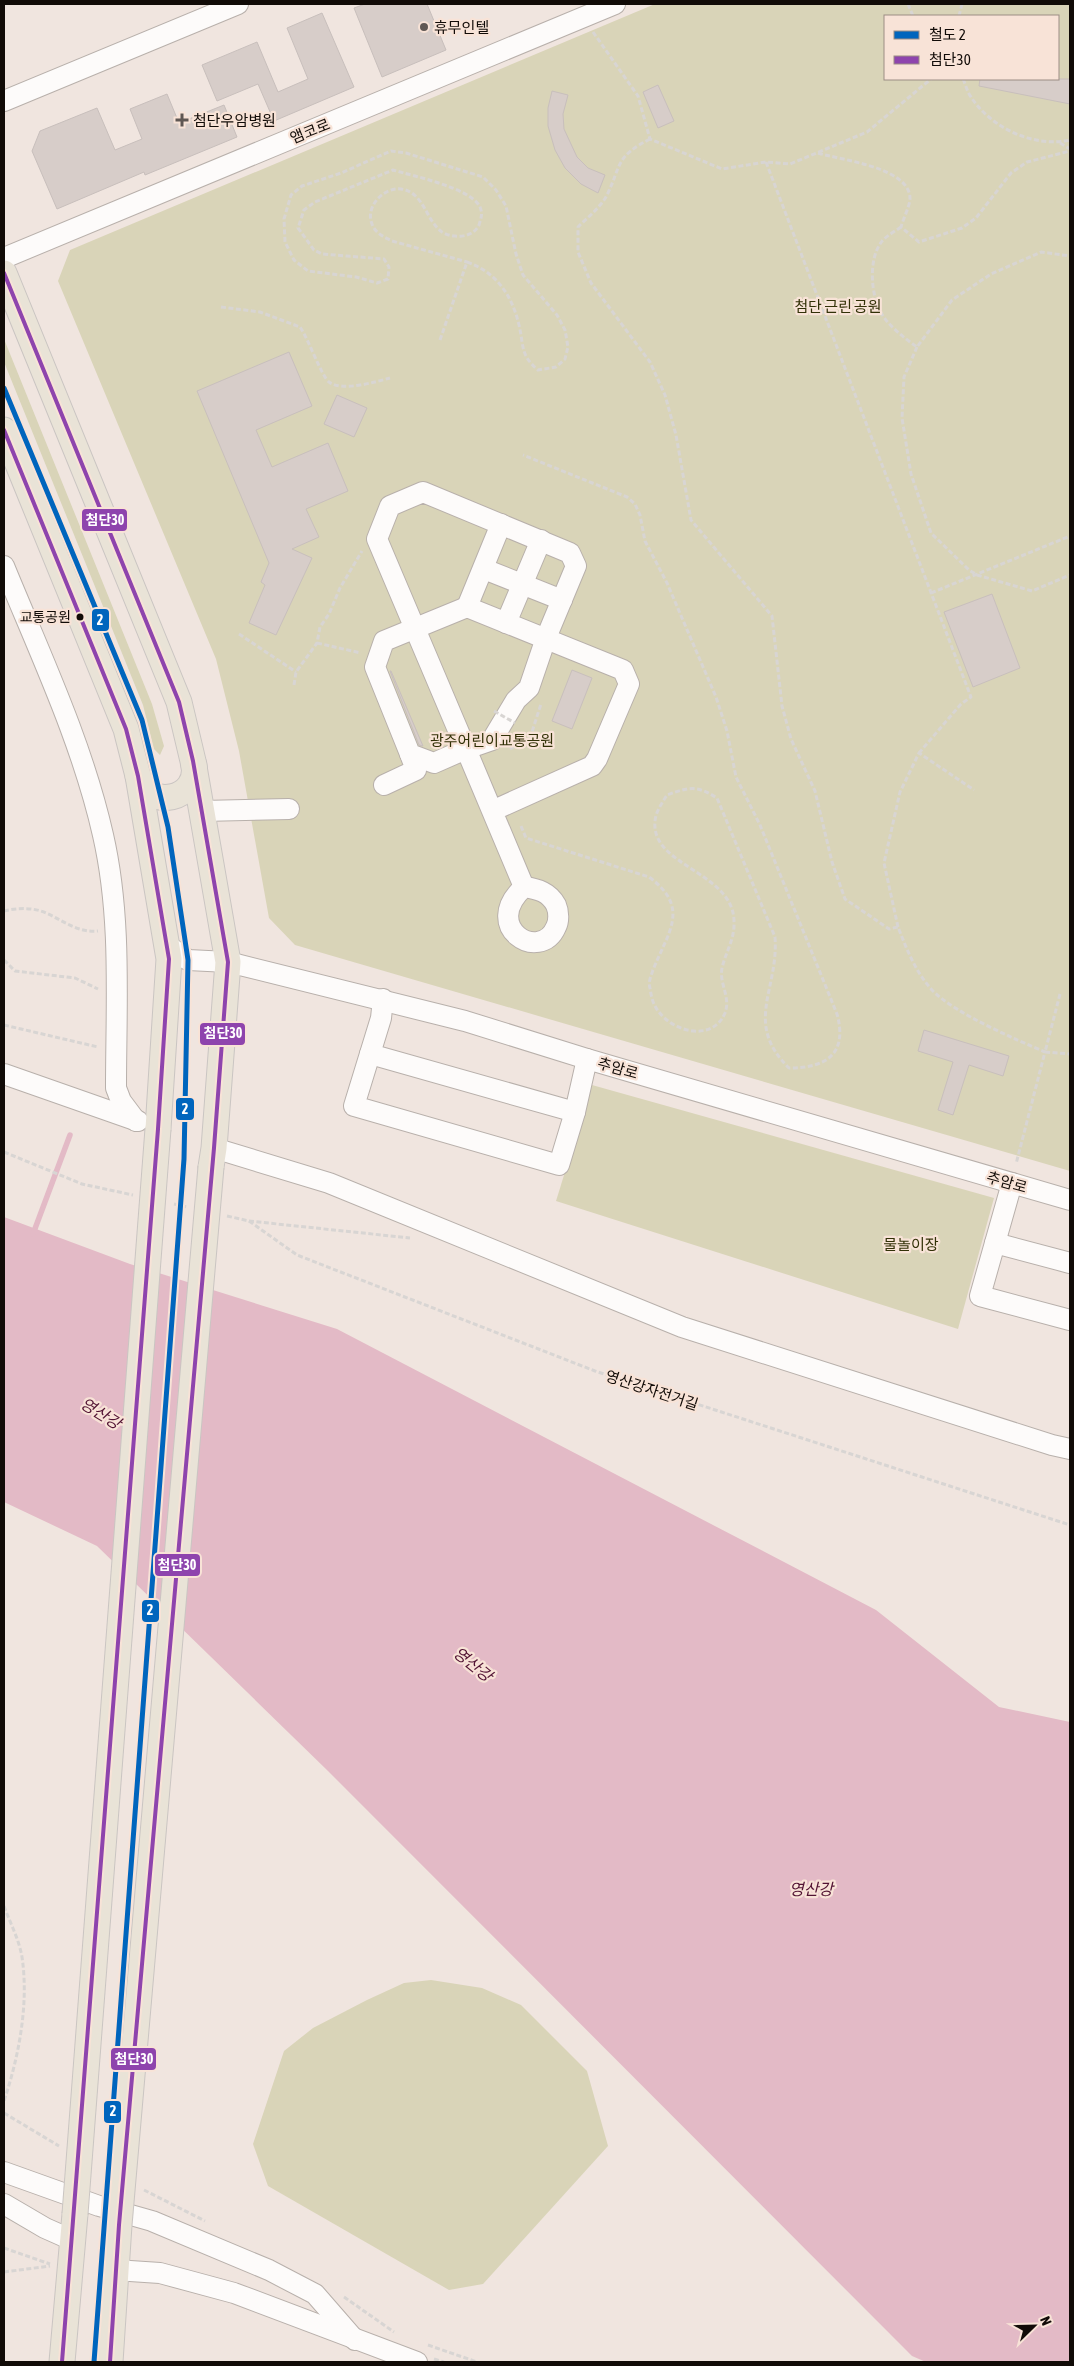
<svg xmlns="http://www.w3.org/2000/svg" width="1074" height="2366" font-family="'Asap Condensed','Noto Sans KR',sans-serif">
<rect width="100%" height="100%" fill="#f0e5df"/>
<g fill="#d9d4b8" fill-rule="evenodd">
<path d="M655,4h415v1167l-775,-226 -26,-27 -30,-167 -23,-92 -158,-378 12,-31zM885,16h173v63h-173z"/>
<polygon points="4,339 152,704 164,746 160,755 154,749 143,705 4,362"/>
<polygon points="592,1085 994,1198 958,1329 556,1201"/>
<polygon points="431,1980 482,1988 521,2005 587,2071 608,2146 483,2284 449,2290 268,2186 253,2144 284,2051 313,2028 367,2000 404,1983"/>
</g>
<polygon fill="#e3bac6" points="4,1217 130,1264 337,1329 876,1610 999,1707 1070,1722 1070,2362 926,2362 912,2356 328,1771 97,1546 4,1502"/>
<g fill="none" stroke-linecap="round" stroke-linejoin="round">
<polyline stroke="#e3bac6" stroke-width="5.5" points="33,1234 70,1135"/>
</g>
<g fill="#d7cdc9" stroke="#c8bfbc">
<polygon points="365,4 427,4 446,50 382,77 354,8"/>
<polygon points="322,13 354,87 274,121 258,84 217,101 202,65 257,42 278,92 308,79 287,28"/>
<polygon points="980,79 1070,79 1070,104 979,86"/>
<polygon points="658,85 674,121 658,128 643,92"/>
<polygon points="552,91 568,95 563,114 564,129 577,157 588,168 605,175 598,193 581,184 565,168 555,150 548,126 548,108"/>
<polygon points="167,94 179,123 224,105 237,137 145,175 144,172 57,209 32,151 40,131 97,108 115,150 142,139 130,109"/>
<polygon points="289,352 312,406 256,430 272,467 328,443 348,491 306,509 319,537 292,549 312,558 276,635 249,623 265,585 261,582 269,563 197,391"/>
<polygon points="337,395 367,408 354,437 324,424"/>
<polygon points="992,594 1020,668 973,687 944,612"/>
<polygon points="572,670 592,678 572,729 552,721"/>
<polygon points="390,671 391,671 423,746 419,745"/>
<polygon points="924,1030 1009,1056 1003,1076 969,1065 953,1115 938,1110 953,1062 918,1051"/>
</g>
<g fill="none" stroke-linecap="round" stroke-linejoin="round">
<defs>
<g id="minor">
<polyline points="4,101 238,4"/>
<polyline points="4,258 615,4"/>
<polygon points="423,492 570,553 576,566 546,638 529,688 516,700 492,740 466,749 377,539 390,506"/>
<path d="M4,566c36,88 78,176 99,269 19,83 13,169 13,253l5,13 15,20"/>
<polyline points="484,569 562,600"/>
<polyline points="467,607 501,524"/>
<polyline points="506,623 541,540"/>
<polyline points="384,785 416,770 410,754"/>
<polyline points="202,811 289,809"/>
<polyline points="492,811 592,766 597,759 629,684 623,670 467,607 384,641 375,667 410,754 434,763 466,749 524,887"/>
<path d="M524,887c14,2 25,5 32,18 3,7 3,16 0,22 -16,37 -76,0 -32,-40z"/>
<polyline points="167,945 188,960 228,962 465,1021 587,1059 1070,1200"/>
<polyline points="383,999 381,1018 354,1106 559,1165 575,1112 587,1059"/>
<polyline points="370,1054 575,1112"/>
<polyline points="4,1074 138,1121"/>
<polyline points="214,1148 329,1183 682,1327 1052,1445 1070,1449"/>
<polyline points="1012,1183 980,1296 1070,1320"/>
<polyline points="995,1243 1070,1263"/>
<polyline points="4,2172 99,2206 152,2221 269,2270 315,2294 355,2340"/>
<polyline points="4,2204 45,2228 72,2240"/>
<polyline points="115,2270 160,2273 234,2293 417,2362"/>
</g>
<g id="major">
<polyline points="4,273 179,702 193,761 228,962 214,1148 211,1167"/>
<polyline points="4,430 126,729 138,776 169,959 158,1129"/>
<path d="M138,776c10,36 62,23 56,-11"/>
<polyline points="62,2362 75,2214"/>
<polyline points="110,2362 119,2225"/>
</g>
</defs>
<use href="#minor" stroke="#b8b0ab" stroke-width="22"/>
<use href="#major" stroke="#cac5c2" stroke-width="27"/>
<g stroke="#d8d5d3" stroke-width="3" stroke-dasharray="5 2.5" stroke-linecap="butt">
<polyline points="908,4 913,16"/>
<polyline points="959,16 962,4"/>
<polyline points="593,32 638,96 650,139 722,169 766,162 790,164 867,132 931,79"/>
<path d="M963,79c3,6 4,13 8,18 20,31 63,51 99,43"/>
<path d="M650,139c-35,18 -28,25 -43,56 -6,12 -20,23 -29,32v25l13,31 59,79 15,33 11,40 15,85 81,96 10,90 9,33 24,52 17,71 13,37 44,30 9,-2c9,23 18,46 35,64 23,23 82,48 112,61l-29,112"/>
<polyline points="1060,143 1070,149"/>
<path d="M818,153c22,7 91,14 92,45 0,8 -7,21 -9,29l18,15 43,-14 14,-10 35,-45 16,-11 43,-11"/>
<polyline points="766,162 971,697 961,704 919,753"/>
<path d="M901,227c-7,5 -17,10 -21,17 -11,17 -9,47 -1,65 7,15 24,28 38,38l35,-47 39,-26 50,-22 29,4"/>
<path d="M221,307l39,5 40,15c8,11 22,50 29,55 13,10 46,0 61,-4"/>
<path d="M440,340l27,-78c29,10 45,33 52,63 5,21 1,30 19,45l18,-3 9,-8 3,-12 -3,-17 -8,-15 -34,-40 -7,-21 -10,-48 -10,-16 -13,-13 -77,-24 -15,-2 -50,22 -39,13 -11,9 -7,24 1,23 9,18 14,11 48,6 21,6 11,-4 1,-12 -5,-8 -62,-5 -8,-4 -16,-22 6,-18 11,-8 78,-32c20,6 78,18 87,37 3,7 1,11 -1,18 -6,13 -26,14 -37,7 -16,-11 -18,-40 -41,-43 -18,-2 -36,18 -29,35 3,9 12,13 20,17l75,21"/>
<polyline points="917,347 904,377 902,418 911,474 931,533 969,570 977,575 1032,591 1070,575"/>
<polyline points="931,593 1070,536"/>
<polyline points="239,634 296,672"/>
<polyline points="317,643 361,653"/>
<polyline points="294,685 296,672 317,643 320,627 329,614 340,588 362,551"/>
<polyline points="510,749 530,738 541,704"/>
<path d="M521,826l5,12 123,39c42,31 19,55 4,93 -2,6 -5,12 -3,18 1,6 2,13 5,18 13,25 57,38 70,7 6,-16 -6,-29 -3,-45 4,-17 13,-29 12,-47 -1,-49 -83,-55 -79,-99 0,-9 7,-19 12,-27 22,-8 30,-10 50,3l58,139c4,53 -32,86 14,131 37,0 59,-14 48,-54l-77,-189 -24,-48 -9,-46 -11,-34 -49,-114 -22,-42 -5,-26 -5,-11 -8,-7 -104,-42"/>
<path d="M4,911c13,-3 29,-4 42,2 18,8 32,20 52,18"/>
<polyline points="898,927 884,863 900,792 919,753 974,790"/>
<polyline points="4,960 15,971 75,978 98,989"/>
<polyline points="1060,994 1045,1052 1070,1054"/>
<polyline points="4,1025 98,1047"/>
<polyline points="4,1152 82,1184 133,1195"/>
<polyline points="174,1204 187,1207"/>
<polyline points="227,1216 249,1221 410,1238"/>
<polyline points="249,1221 297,1255 595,1371 1070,1525"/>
<path d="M4,1906c6,17 15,33 18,51 7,47 -3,99 -18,144"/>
<polyline points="4,2113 59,2146"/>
<polyline points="144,2190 205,2221"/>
<polyline points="4,2248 50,2264"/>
<polyline points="4,2272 50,2266"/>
<polyline points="344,2297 394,2332"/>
<polyline points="428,2345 477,2362"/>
<polyline points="434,2359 444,2362"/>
</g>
<use href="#minor" stroke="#fdfbfa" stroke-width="20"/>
<use href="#major" stroke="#e9e3d7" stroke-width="25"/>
<defs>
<g id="major-bridge">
<polyline points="75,2214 158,1129"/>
<polyline points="119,2225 211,1167"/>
</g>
</defs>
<use href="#major-bridge" stroke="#cac5c2" stroke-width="27" stroke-linecap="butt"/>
<polyline stroke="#d8d5d3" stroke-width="3" stroke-dasharray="5 2.5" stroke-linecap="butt" points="494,711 515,723"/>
<use href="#major-bridge" stroke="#e9e3d7" stroke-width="25"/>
<defs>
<g id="bus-1">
<polyline points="4,273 179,702 193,761 228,962 214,1148 119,2225 110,2362"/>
<polyline points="4,430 126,729 138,776 169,959 158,1129 62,2362"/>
</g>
</defs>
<use href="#bus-1" stroke="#f8e3d7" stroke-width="8"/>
<use href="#bus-1" stroke="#8e44ad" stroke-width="4"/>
<defs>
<polyline id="rail-1" points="4,388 142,720 168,827 188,960 184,1159 94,2362"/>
</defs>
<use href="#rail-1" stroke="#f8e3d7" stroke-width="9"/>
<use href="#rail-1" stroke="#0065bd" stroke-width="5"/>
</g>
<g fill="#5f5753" stroke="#f8e3d7" stroke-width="2">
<circle cx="424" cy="27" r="5"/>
<path d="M179.5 112.5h5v5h5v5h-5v5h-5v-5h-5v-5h5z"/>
</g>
<circle fill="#110b07" stroke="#f8e3d7" stroke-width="2" cx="80" cy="617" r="4.5"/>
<g text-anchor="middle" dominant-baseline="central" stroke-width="4.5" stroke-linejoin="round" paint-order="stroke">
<g font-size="14" fill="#110b07" stroke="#f8e3d7" text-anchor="end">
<text x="71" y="617">교통공원</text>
</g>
<g font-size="15" fill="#110b07" stroke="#f8e3d7" text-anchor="start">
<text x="434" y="27">휴무인텔</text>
<text x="193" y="120">첨단우암병원</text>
</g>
<g font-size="15" fill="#110b07" stroke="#f8e3d7">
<text transform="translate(310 131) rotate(-22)">앰코로</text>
<text transform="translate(618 1068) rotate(16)">추암로</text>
<text transform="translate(1007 1182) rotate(16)">추암로</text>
<text transform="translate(652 1390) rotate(18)">영산강자전거길</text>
</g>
<g font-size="15" fill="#323107" stroke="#f8e3d7">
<text x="838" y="306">첨단 근린 공원</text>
<text x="492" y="740">광주어린이교통공원</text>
<text x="911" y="1244">물놀이장</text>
</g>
<g font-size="16" font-style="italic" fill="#521333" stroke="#f8e3d7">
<text transform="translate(101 1413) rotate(32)">영산강</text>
<text transform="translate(473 1664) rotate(39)">영산강</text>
<text x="811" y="1889">영산강</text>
</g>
</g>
<g stroke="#f8e3d7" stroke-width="2">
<rect x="81" y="508" width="47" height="24" rx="5" fill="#8e44ad"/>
<rect x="91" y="608" width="19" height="24" rx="5" fill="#0065bd"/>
<rect x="199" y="1022" width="47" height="24" rx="5" fill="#8e44ad"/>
<rect x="175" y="1097" width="20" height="24" rx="5" fill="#0065bd"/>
<rect x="154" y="1553" width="47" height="24" rx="5" fill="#8e44ad"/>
<rect x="141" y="1599" width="19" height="24" rx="5" fill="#0065bd"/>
<rect x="110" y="2047" width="47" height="24" rx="5" fill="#8e44ad"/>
<rect x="103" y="2100" width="19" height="24" rx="5" fill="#0065bd"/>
</g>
<g font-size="14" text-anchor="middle" font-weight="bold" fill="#fff">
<text x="105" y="525">첨단30</text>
<text x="100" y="625">2</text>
<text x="223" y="1038">첨단30</text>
<text x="185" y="1114">2</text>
<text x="177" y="1570">첨단30</text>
<text x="150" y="1615">2</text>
<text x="134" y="2064">첨단30</text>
<text x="113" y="2116">2</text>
</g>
<rect width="1074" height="2366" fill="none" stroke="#110b07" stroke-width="10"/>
<rect x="884" y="15" width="175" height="65" fill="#f8e3d7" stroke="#9c8d84"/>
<rect x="894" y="31" width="25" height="8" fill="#0065bd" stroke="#9c8d84"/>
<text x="929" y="40" font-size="15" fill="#110b07">철도 2</text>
<rect x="894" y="56" width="25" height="8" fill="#8e44ad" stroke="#9c8d84"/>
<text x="929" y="65" font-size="15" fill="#110b07">첨단30</text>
<g transform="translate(1034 2326) rotate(67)" stroke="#f8e3d7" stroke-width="4" paint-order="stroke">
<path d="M0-4L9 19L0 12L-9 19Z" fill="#110b07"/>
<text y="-8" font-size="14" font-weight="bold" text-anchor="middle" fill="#110b07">N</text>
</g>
</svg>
